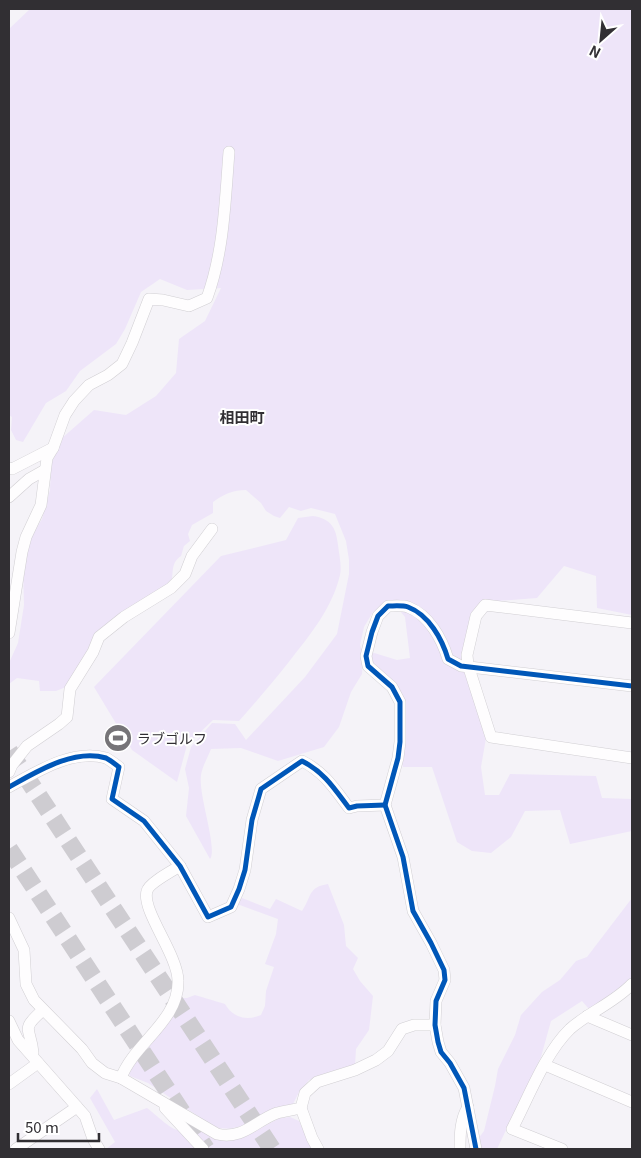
<svg xmlns="http://www.w3.org/2000/svg" width="641" height="1158" font-family="Georgia,'Noto Sans JP',serif">
<rect width="100%" height="100%" fill="#f5f3f8"/>
<g fill="#eee5f9">
<path d="M30,9h602v606l-35,-7 -1,-32 -32,-10 -27,32 -54,4 -20,51 23,85 -5,29 4,28h14l11,-21 86,2 6,22 30,1v32l-62,13 -10,-34 -35,1 -14,26 -20,16 -19,-2 -15,-9 -25,-75h-29l-1,-4 2,-60 -34,-41 1,-10 26,8 13,-2 -5,-41 -5,-6 -18,-4 -9,5 -9,15 -4,18 3,10 -1,19 -11,18 -12,35 -15,20 -46,14 -37,-13 -30,1c-3,8 -9,18 -10,26 -3,20 17,73 9,84l-24,-43 3,-28 -4,-19 6,-22 21,-24 23,1 11,16 59,-63 32,-43 12,-60v-14l-3,-19 -11,-27 -24,-6 -10,3 -12,-4 -9,11 -6,-2 -8,-5 -5,-8 -15,-13c-13,0 -22,4 -33,12v11l-21,12 -4,9 2,7 -6,5 -3,10c-12,8 -6,19 -11,30l-82,65 -22,36 -10,4h-16l-1,-10 -22,-3 -8,6v-21l9,-20 6,-38 -1,-37 8,-31 11,-18 8,-29 1,-25 10,-26 33,-29 32,5 30,-19 20,-23 3,-34 26,-18 16,-33 -34,2 -27,-11 -19,13 -16,37 -9,15 -36,27 -14,20 -20,12 -23,39 -7,-2 -5,-10 1,-13 -3,-2v-386z"/>
<path d="M313,516c18,3 23,11 25,29 1,9 4,21 2,30 -8,34 -31,61 -52,88 -16,20 -32,39 -49,58l-26,-1 -26,25 -10,37 -45,-32 -38,-63 127,-131 65,-16 12,-22z"/>
<path d="M328,884l16,41 2,21 12,12 -5,11 7,12 13,15 -4,34 -13,19 -1,17 -18,7 -28,7 -10,12 -6,12c-22,9 -58,32 -80,22l-65,-43 -18,-7 -2,-5 52,-73h7l8,-3 30,9c8,14 22,17 36,11l4,-9 1,-15 8,-24 -9,-3 11,-30 2,-15 -41,-15 5,-6 28,11 6,-10 26,12c10,-15 6,-24 26,-27z"/>
<polygon points="632,898 632,984 589,1009 582,1001 551,1021 541,1057 497,1149 479,1149 478,1139 484,1131 495,1086 498,1069 515,1035 521,1015 542,992 560,980 576,961 587,957"/>
<path d="M97,1089l17,31 33,-12c7,5 25,23 32,22 5,-1 11,-4 16,-6l7,6 57,-1 21,-11 10,-1 9,4 14,28h-207l9,-7 -25,-44z"/>
</g>
<g fill="none" stroke-linecap="round" stroke-linejoin="round">
<g stroke="#ceccd1" stroke-width="18" stroke-dasharray="18 9" stroke-linecap="butt">
<polyline points="9,751 272,1149"/>
<polyline points="9,849 206,1149"/>
</g>
<defs>
<g id="minor">
<polyline points="9,468 12,469 53,448"/>
<polyline points="9,497 29,479 45,470"/>
<polyline points="632,623 485,605 476,616 467,655 468,665 491,737 632,758"/>
<path d="M9,633l13,-81 4,-15 15,-32 6,-47 6,-10 12,-33 9,-14 15,-16 19,-10 14,-11 10,-21 17,-44 14,1 26,6 18,-8c17,-47 18,-96 22,-146"/>
<polyline points="9,772 12,765 27,746 59,724 67,717 70,689 93,652 99,637 124,617 171,588 185,574 192,556 212,529"/>
<path d="M9,787c27,-15 65,-39 97,-29 4,2 9,6 13,9l-7,32 32,22 36,45 28,51 23,-10 8,-18 6,-19 7,-50 9,-31 41,-28c22,11 32,27 47,47l8,-2 28,-1"/>
<path d="M9,918l15,32 2,34 8,16 48,49 10,14 13,10 16,5 96,56c26,6 38,-13 60,-21 7,-2 16,-3 24,-5l4,-15 12,-11 38,-12 21,-10 12,-9 14,-22 12,-4h21"/>
<polyline points="587,1016 632,1035"/>
<polyline points="9,1021 18,1040 85,1116 93,1139 99,1149"/>
<path d="M33,1053c-2,-26 -14,-22 10,-43"/>
<polyline points="545,1065 632,1102"/>
<path d="M121,1078c13,-35 58,-57 57,-97 0,-26 -37,-71 -31,-90 2,-8 25,-20 33,-25"/>
<polyline points="9,1084 38,1063"/>
<polyline points="165,1108 203,1149"/>
<polyline points="301,1108 312,1138 318,1149"/>
<polyline points="16,1149 77,1107"/>
<path d="M460,1149c0,-13 0,-30 8,-42"/>
<path d="M476,1149l-12,-61 -14,-25 -9,-11 -3,-10 -3,-17 1,-24 9,-21 -1,-10 -13,-27 -18,-32 -10,-54 -18,-52 13,-47 2,-16v-40l-8,-15 -24,-21 -2,-10 6,-24 6,-16 10,-10c6,0 14,-1 20,1 21,8 34,32 40,52l13,7 171,20"/>
<path d="M562,1149l-50,-20c16,-30 33,-76 58,-100 19,-17 44,-26 62,-45"/>
</g>
</defs>
<use href="#minor" stroke="#d1cfd3" stroke-width="12"/>
<use href="#minor" stroke="#fefdfe" stroke-width="11"/>
<defs>
<g id="cycleway">
<path d="M9,787c27,-15 65,-39 97,-29 4,2 9,6 13,9l-7,32 32,22 36,45 28,51 23,-10 8,-18 6,-19 7,-50 9,-31 41,-28c22,11 32,27 47,47l8,-2 28,-1"/>
<path d="M476,1149l-12,-61 -14,-25 -9,-11 -3,-10 -3,-17 1,-24 9,-21 -1,-10 -13,-27 -18,-32 -10,-54 -18,-52 13,-47 2,-16v-40l-8,-15 -24,-21 -2,-10 6,-24 6,-16 10,-10c6,0 14,-1 20,1 21,8 34,32 40,52l13,7 171,20"/>
</g>
</defs>
<use href="#cycleway" stroke="#fff" stroke-width="8"/>
<use href="#cycleway" stroke="#0057b8" stroke-width="5"/>
</g>
<defs>
<symbol id="stadium-disc" viewBox="-11 -11 22 22"><circle r="9.5" fill="#767478" stroke="#fff"/><path d="M0-5a6.5 5 0 1 0 0 10a6.5 5 0 1 0 0-10ZM-3.5-1.8h7v3.6h-7Z" fill="#fff"/></symbol>
</defs>
<g fill-rule="evenodd">
<use href="#stadium-disc" x="102" y="722" width="32" height="32"/>
</g>
<g text-anchor="middle" dominant-baseline="central" stroke-width="4" stroke-linejoin="round" paint-order="stroke">
<g font-size="14" fill="#312f33" stroke="#fff" text-anchor="start">
<text x="137" y="738">ラブゴルフ</text>
</g>
<g font-size="15" font-weight="bold" fill="#312f33" stroke="#fff">
<text x="242" y="416">相田町</text>
</g>
</g>
<rect width="641" height="1158" fill="none" stroke="#312f33" stroke-width="20"/>
<g transform="translate(601 40) rotate(207)" stroke="#ffffff" stroke-width="4" paint-order="stroke">
<path d="M0-4L9 19L0 12L-9 19Z" fill="#312f33"/>
<text y="-8" font-size="14" font-weight="bold" text-anchor="middle" fill="#312f33">N</text>
</g>
<path d="M18 1133v8h81v-8" fill="none" stroke="#312f33" stroke-width="2.5"/>
<text x="25" y="1133" font-size="15" fill="#312f33" stroke="#ffffff" stroke-width="4" paint-order="stroke">50 m</text>
</svg>
